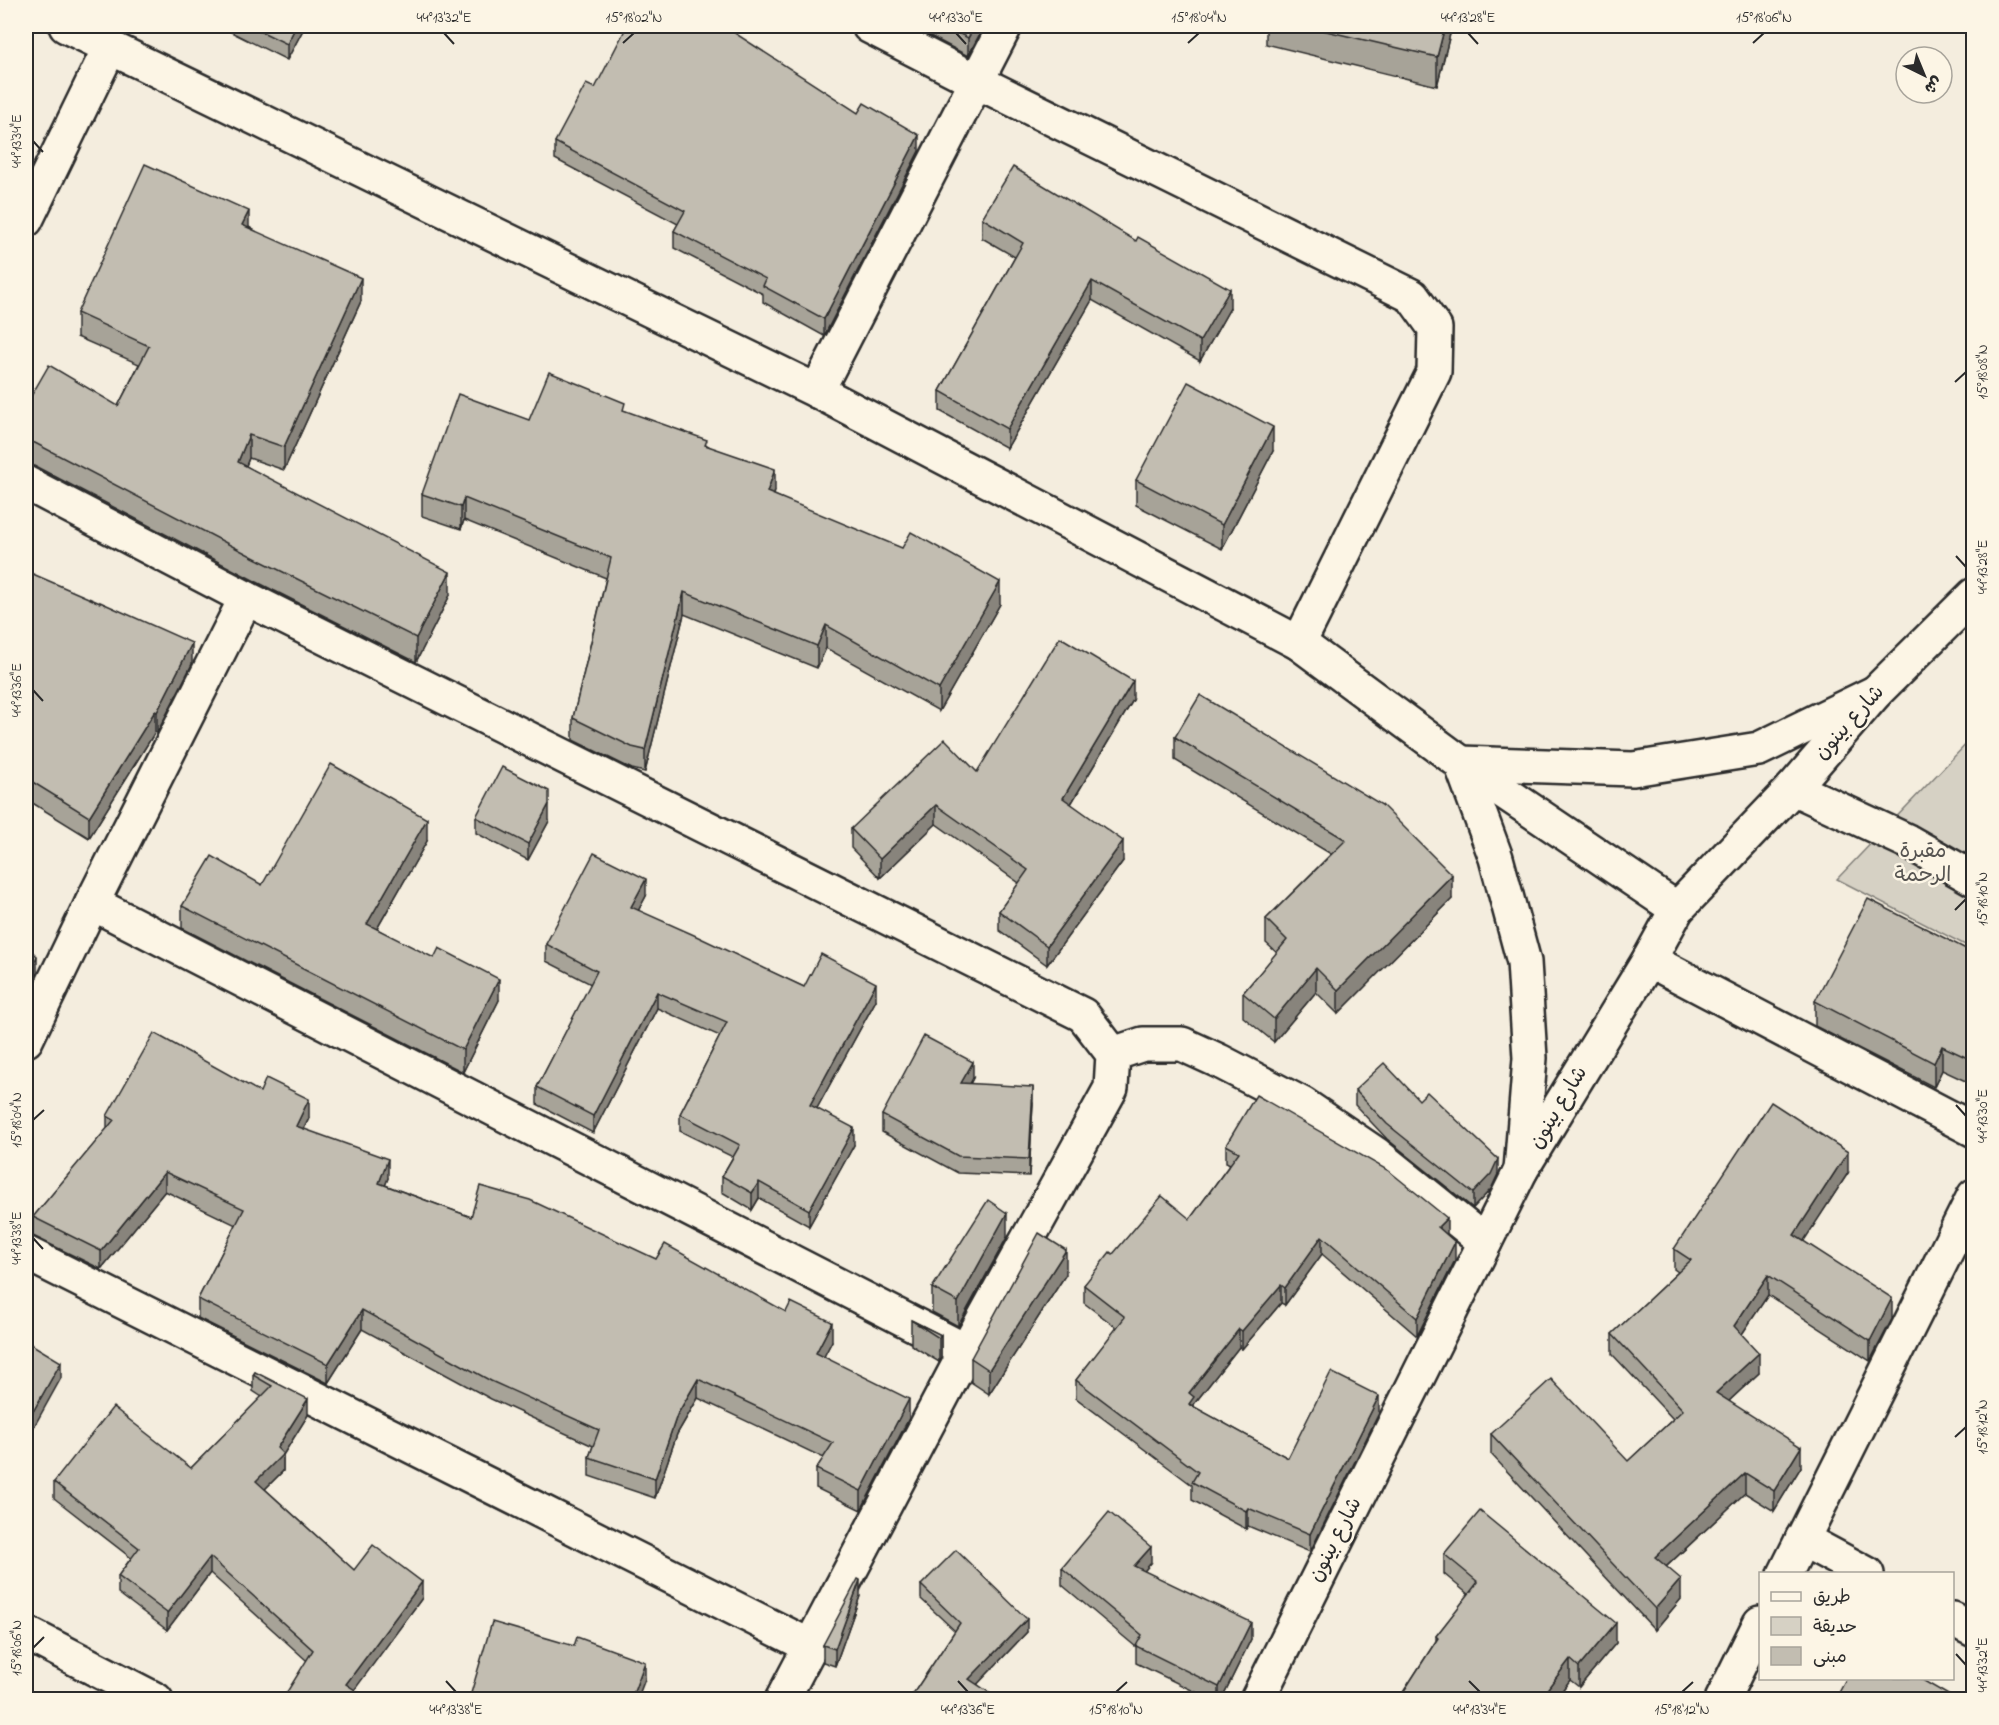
<svg xmlns="http://www.w3.org/2000/svg" width="1999" height="1725" font-family="'Indie Flower','Playpen Sans Arabic',sans-serif">
<rect width="100%" height="100%" fill="#f4edde"/>
<filter id="ink" filterUnits="userSpaceOnUse"><feTurbulence type="fractalNoise" baseFrequency=".0167" numOctaves="2"/><feDisplacementMap in="SourceGraphic" scale="12" xChannelSelector="R" yChannelSelector="G"/><feConvolveMatrix kernelMatrix="1 2 1 2 8 2 1 2 1" color-interpolation-filters="sRGB"/></filter>
<g filter="url(#ink)">
<polygon fill="#d6d1c4" stroke="#807e78" stroke-width="1.5" points="1973,737 1973,949 1837,879"/>
<g fill="none" stroke-linecap="round" stroke-linejoin="round">
<defs>
<g id="minor">
<polyline points="66,26 817,391 1299,643 1461,763 1677,909"/>
<polyline points="869,26 976,81 1412,296 1435,328 1434,372 1299,643"/>
<polyline points="26,220 110,47"/>
<polyline points="817,391 1005,26"/>
<polyline points="26,483 246,598 1083,1015 1113,1054 1111,1088 966,1351 782,1700"/>
<polyline points="1461,763 1633,769 1759,749 1876,692"/>
<polyline points="1461,763 1496,858 1524,962 1530,1058 1521,1170"/>
<polyline points="1793,788 1907,841 1974,879"/>
<polyline points="92,903 966,1351"/>
<polyline points="1649,960 1974,1130"/>
<polyline points="26,1040 92,903 246,598"/>
<polyline points="1113,1054 1143,1044 1182,1044 1219,1061 1302,1104 1377,1155 1485,1242"/>
<polyline points="26,1253 810,1646"/>
<polyline points="1802,1539 1867,1574"/>
<polyline points="1785,1574 1974,1196"/>
<polyline points="1952,1619 1974,1630"/>
<polyline points="26,1633 156,1700"/>
<polyline points="1722,1700 1760,1623"/>
</g>
<polyline id="tertiary" points="1257,1700 1521,1170 1649,960 1677,909 1793,788 1876,692 1974,595"/>
</defs>
<use href="#minor" stroke="#2b2b2b" stroke-width="38"/>
<use href="#tertiary" stroke="#2b2b2b" stroke-width="38"/>
<use href="#minor" stroke="#fcf5e5" stroke-width="33"/>
<use href="#tertiary" stroke="#fcf5e5" stroke-width="33"/>
</g>
<g fill="#a7a398" stroke="#2b2b2b" stroke-width="1.5">
<polygon points="221,26 305,26 287,60 221,27"/>
<polygon points="915,26 984,26 968,56 915,28"/>
<polygon points="1266,26 1452,26 1437,86 1266,44"/>
<polygon points="595,88 858,113 919,151 824,336 763,302 763,294 674,248 674,231 678,224 555,159 555,142"/>
<polygon points="982,218 1230,308 1200,361 1092,300 1007,448 940,411 940,391 1015,257 982,238"/>
<polygon points="249,227 361,301 284,470 249,458 246,466 450,595 416,662 255,581 35,466 26,465 26,405 118,406 139,364 77,337 77,313"/>
<polygon points="625,411 707,445 775,491 774,495 1000,604 939,711 826,648 817,668 684,614 645,772 632,769 573,740 573,718 606,578 464,520 461,529 422,516 422,494 529,420"/>
<polygon points="1273,451 1222,549 1136,505 1136,480"/>
<polygon points="26,571 192,664 157,733 155,732 89,838 26,799"/>
<polygon points="1133,700 1071,804 1123,861 1047,965 999,930 999,911 1019,883 936,824 880,878 851,848 851,829 977,772"/>
<polygon points="1175,737 1452,899 1338,1014 1316,992 1274,1042 1243,1017 1243,993 1277,953 1266,943 1266,919 1331,854 1175,760"/>
<polygon points="476,817 549,821 528,860 476,833"/>
<polygon points="427,841 377,929 499,1000 463,1072 182,928 182,906"/>
<polygon points="646,896 638,911 804,987 876,1000 817,1108 854,1145 809,1226 759,1198 752,1210 722,1192 722,1176 733,1157 680,1131 680,1114 720,1036 657,1008 593,1133 537,1104 537,1087 591,984 546,961 546,944"/>
<polygon points="1974,953 1974,1085 1942,1070 1934,1087 1815,1026 1815,1001"/>
<polygon points="973,1078 970,1084 1033,1103 1029,1176 958,1173 882,1132 882,1115"/>
<polygon points="1355,1090 1419,1100 1498,1174 1491,1189 1473,1208 1387,1139 1355,1105"/>
<polygon points="260,1092 309,1118 304,1129 388,1178 385,1185 471,1217 656,1259 832,1341 824,1356 909,1418 861,1510 816,1488 816,1469 824,1458 698,1398 677,1434 655,1498 589,1476 589,1457 593,1446 491,1399 362,1329 328,1383 198,1318 198,1299 236,1225 165,1191 101,1269 33,1236 33,1217 107,1129 107,1116"/>
<polygon points="1226,1145 1447,1235 1455,1260 1417,1336 1322,1254 1285,1305 1281,1303 1242,1349 1239,1347 1194,1404 1194,1407 1288,1458 1379,1413 1310,1552 1248,1526 1246,1529 1192,1500 1192,1485 1076,1398 1076,1380 1117,1328 1084,1303 1084,1285 1113,1254 1190,1219 1230,1164 1226,1162"/>
<polygon points="1848,1173 1803,1241 1892,1319 1870,1361 1768,1295 1742,1334 1759,1373 1729,1401 1801,1467 1774,1511 1745,1493 1666,1567 1681,1599 1655,1630 1491,1454 1491,1434 1628,1461 1673,1419 1612,1354 1612,1334 1678,1272 1674,1269 1674,1249"/>
<polygon points="1007,1237 958,1326 932,1312 932,1288"/>
<polygon points="1066,1274 989,1394 971,1382 971,1358"/>
<polygon points="911,1320 941,1335 941,1359 939,1362 911,1345"/>
<polygon points="255,1372 308,1415 283,1455 283,1471 265,1489 354,1570 422,1598 354,1689 306,1660 210,1573 167,1630 118,1593 118,1576 131,1558 54,1498 54,1482 191,1468 262,1397 253,1391 253,1375"/>
<polygon points="1444,1554 1616,1643 1579,1687 1570,1680 1555,1700 1402,1700 1402,1694 1436,1641 1436,1636 1469,1595 1444,1574"/>
<polygon points="1151,1563 1144,1571 1251,1639 1221,1700 1212,1700 1136,1663 1136,1647 1062,1585 1062,1568"/>
<polygon points="921,1585 1027,1632 977,1684 996,1700 909,1700 955,1631 921,1599"/>
<polygon points="860,1596 835,1666 823,1662 823,1645"/>
</g>
<g fill="#88847c" stroke="#2b2b2b" stroke-width="1.5">
<polygon points="296,26 305,26 287,60 287,44"/>
<polygon points="975,26 984,26 968,56 968,38"/>
<polygon points="1445,26 1452,26 1437,86 1437,57"/>
<polygon points="919,135 919,151 824,336 824,319"/>
<polygon points="249,211 249,234 242,225"/>
<polygon points="361,278 361,301 284,470 284,447"/>
<polygon points="1092,281 1092,300 1007,448 1007,429"/>
<polygon points="1230,289 1230,308 1200,361 1200,341"/>
<polygon points="1273,427 1273,451 1222,549 1222,525"/>
<polygon points="249,435 249,458 238,485 238,462"/>
<polygon points="775,469 775,491 767,515 767,492"/>
<polygon points="464,498 464,520 461,529 461,507"/>
<polygon points="450,572 450,595 416,662 416,638"/>
<polygon points="1000,582 1000,604 939,711 939,689"/>
<polygon points="684,592 684,614 645,772 645,750"/>
<polygon points="826,625 826,648 817,668 817,646"/>
<polygon points="192,643 192,664 157,733 157,712"/>
<polygon points="1133,681 1133,700 1063,817 1063,798"/>
<polygon points="155,711 155,732 89,838 89,817"/>
<polygon points="549,804 549,821 528,860 528,844"/>
<polygon points="936,805 936,824 880,878 880,859"/>
<polygon points="427,819 427,841 367,946 367,924"/>
<polygon points="1123,841 1123,861 1047,965 1047,946"/>
<polygon points="1452,875 1452,899 1338,1014 1338,990"/>
<polygon points="646,879 646,896 631,924 631,907"/>
<polygon points="37,956 37,973 26,998 26,981"/>
<polygon points="1316,968 1316,992 1274,1042 1274,1019"/>
<polygon points="499,979 499,1000 463,1072 463,1050"/>
<polygon points="876,983 876,1000 810,1121 810,1105"/>
<polygon points="657,992 657,1008 593,1133 593,1116"/>
<polygon points="1942,1046 1942,1070 1934,1087 1934,1063"/>
<polygon points="973,1062 973,1078 961,1100 961,1083"/>
<polygon points="28,1078 28,1094 26,1098 26,1081"/>
<polygon points="1033,1087 1033,1103 1029,1176 1029,1159"/>
<polygon points="309,1099 309,1118 296,1145 296,1126"/>
<polygon points="854,1128 854,1145 809,1226 809,1210"/>
<polygon points="1848,1152 1848,1173 1794,1256 1794,1235"/>
<polygon points="388,1159 388,1178 379,1202 379,1183"/>
<polygon points="1498,1159 1498,1174 1491,1189 1473,1208 1473,1193"/>
<polygon points="165,1172 165,1191 101,1269 101,1251"/>
<polygon points="759,1182 759,1198 752,1210 752,1193"/>
<polygon points="1007,1213 1007,1237 958,1326 958,1302"/>
<polygon points="1447,1218 1447,1235 1438,1227"/>
<polygon points="1322,1236 1322,1254 1285,1305 1285,1288"/>
<polygon points="1455,1242 1455,1260 1417,1336 1417,1318"/>
<polygon points="1066,1250 1066,1274 989,1394 989,1370"/>
<polygon points="1768,1275 1768,1295 1734,1346 1734,1326"/>
<polygon points="1281,1285 1281,1303 1242,1349 1242,1331"/>
<polygon points="1892,1298 1892,1319 1870,1361 1870,1341"/>
<polygon points="362,1310 362,1329 328,1383 328,1364"/>
<polygon points="832,1322 832,1341 816,1372 816,1353"/>
<polygon points="1239,1329 1239,1347 1194,1404 1194,1414 1189,1422 1189,1393"/>
<polygon points="941,1335 941,1359 939,1362 939,1338"/>
<polygon points="1759,1353 1759,1373 1716,1413 1716,1393"/>
<polygon points="61,1362 61,1378 26,1441 26,1424"/>
<polygon points="698,1379 698,1398 677,1434 655,1498 655,1479 677,1415"/>
<polygon points="1379,1396 1379,1413 1310,1552 1310,1534"/>
<polygon points="308,1399 308,1415 283,1455 283,1471 256,1498 256,1481"/>
<polygon points="909,1399 909,1418 861,1510 861,1491"/>
<polygon points="1801,1447 1801,1467 1774,1511 1774,1491"/>
<polygon points="1745,1473 1745,1493 1655,1577 1655,1557"/>
<polygon points="1248,1508 1248,1526 1246,1529 1246,1511"/>
<polygon points="1151,1547 1151,1563 1134,1583 1134,1566"/>
<polygon points="210,1557 210,1573 167,1630 167,1613"/>
<polygon points="1681,1579 1681,1599 1655,1630 1655,1609"/>
<polygon points="860,1580 860,1596 835,1666 835,1649"/>
<polygon points="422,1582 422,1598 347,1700 346,1684"/>
<polygon points="1027,1619 1027,1632 969,1693 969,1679"/>
<polygon points="1251,1622 1251,1639 1221,1700 1219,1700 1219,1687"/>
<polygon points="1616,1623 1616,1643 1579,1687 1579,1667"/>
<polygon points="1570,1659 1570,1680 1555,1700 1539,1700"/>
<polygon points="645,1662 645,1679 637,1700 631,1700"/>
</g>
<g fill="#c2bdb1" stroke="#2b2b2b" stroke-width="1.5">
<polygon points="250,26 296,26 287,44"/>
<polygon points="627,26 724,26 858,113 864,103 919,135 824,319 763,286 766,279 674,231 685,211 555,142 586,84 595,88"/>
<polygon points="944,26 975,26 968,38"/>
<polygon points="1305,26 1445,26 1437,57"/>
<polygon points="145,164 249,211 242,225 361,278 284,447 249,435 238,462 450,572 416,638 255,558 35,443 26,441 26,405 49,365 118,406 149,346 77,313"/>
<polygon points="1013,167 1136,241 1138,237 1230,289 1200,341 1092,281 1007,429 940,391 1023,243 982,218"/>
<polygon points="549,372 625,403 623,410 707,440 705,445 775,469 767,492 902,548 911,532 1000,582 939,689 826,625 817,646 684,592 645,750 632,747 573,718 611,558 464,498 461,507 422,494 458,394 529,420"/>
<polygon points="1188,382 1273,427 1222,525 1136,480"/>
<polygon points="26,571 100,603 100,602 192,643 157,712 155,711 89,817 26,778"/>
<polygon points="1060,637 1133,681 1063,798 1123,841 1047,946 999,911 1028,870 936,805 880,859 851,829 945,739 977,772"/>
<polygon points="1200,695 1382,805 1452,875 1338,990 1316,968 1274,1019 1243,993 1287,940 1266,919 1346,840 1175,737"/>
<polygon points="331,764 427,819 367,924 434,958 439,948 499,979 463,1050 182,906 212,856 262,885"/>
<polygon points="502,767 549,791 549,804 528,844 476,817"/>
<polygon points="594,853 646,879 631,907 694,935 804,987 821,954 876,983 810,1105 854,1128 809,1210 759,1182 752,1193 722,1176 740,1145 680,1114 727,1022 657,992 593,1116 537,1087 597,971 546,944"/>
<polygon points="1868,899 1974,953 1974,1061 1942,1046 1934,1063 1815,1001"/>
<polygon points="26,946 37,956 26,981"/>
<polygon points="154,1033 260,1092 266,1078 309,1099 296,1126 388,1159 379,1183 471,1217 480,1186 530,1200 656,1259 665,1244 786,1312 791,1302 832,1322 816,1353 909,1399 861,1491 816,1469 833,1443 698,1379 677,1415 655,1479 589,1457 599,1430 491,1381 362,1310 328,1364 198,1299 244,1209 165,1172 101,1251 33,1217 114,1120 107,1116"/>
<polygon points="924,1036 973,1062 961,1083 1033,1087 1029,1159 958,1156 882,1115"/>
<polygon points="1384,1063 1419,1100 1427,1092 1498,1159 1491,1174 1473,1193 1387,1124 1355,1090"/>
<polygon points="1256,1095 1389,1171 1447,1218 1438,1227 1455,1242 1417,1318 1322,1236 1285,1288 1281,1285 1242,1331 1239,1329 1189,1393 1194,1397 1189,1404 1288,1458 1331,1372 1379,1396 1310,1534 1248,1508 1246,1511 1192,1482 1198,1472 1076,1380 1125,1317 1084,1285 1110,1252 1113,1254 1162,1196 1190,1219 1239,1152 1226,1145"/>
<polygon points="1771,1102 1848,1152 1794,1235 1892,1298 1870,1341 1768,1275 1734,1326 1759,1353 1716,1393 1801,1447 1774,1491 1745,1473 1655,1557 1681,1579 1655,1609 1491,1434 1551,1379 1628,1461 1683,1410 1612,1334 1691,1260 1674,1249"/>
<polygon points="988,1200 1007,1213 958,1302 932,1288"/>
<polygon points="1039,1233 1066,1250 989,1370 971,1358"/>
<polygon points="911,1320 941,1335 939,1338"/>
<polygon points="26,1341 61,1362 26,1424"/>
<polygon points="255,1372 308,1399 277,1448 283,1454 256,1481 354,1570 373,1545 422,1582 346,1684 370,1700 282,1700 313,1650 210,1557 167,1613 118,1576 139,1548 54,1482 113,1407 191,1468 272,1386 253,1375"/>
<polygon points="1480,1511 1616,1623 1579,1667 1570,1659 1539,1700 1411,1700 1402,1694 1438,1638 1436,1636 1478,1582 1444,1554"/>
<polygon points="1109,1512 1151,1547 1134,1566 1251,1622 1219,1687 1136,1646 1142,1635 1062,1568"/>
<polygon points="956,1550 1027,1619 969,1679 996,1697 994,1700 909,1700 960,1623 921,1585"/>
<polygon points="858,1579 860,1580 835,1649 823,1645"/>
<polygon points="492,1622 574,1646 577,1637 645,1662 631,1700 469,1700"/>
<polygon points="1847,1678 1919,1678 1957,1700 1835,1700"/>
</g>
</g>
<path fill="none" stroke="#2b2b2b" stroke-width="2" d="M444,33l10,11M956,33l10,11M1468,33l10,11M623,43l11,-10M1188,43l11,-10M1753,43l11,-10M33,141l10,11M1955,382l11,-10M1956,556l10,11M33,690l10,11M1955,910l11,-11M1956,1105l10,11M33,1120l11,-10M33,1238l10,11M1955,1437l11,-10M33,1648l11,-11M1956,1654l10,11M446,1681l10,11M958,1681l10,11M1469,1681l11,11M1116,1692l11,-10M1682,1692l11,-10"/>
<g text-anchor="middle" dominant-baseline="central" stroke-width="5" stroke-linejoin="round" paint-order="stroke">
<g font-size="21" fill="#2b2b2b" stroke="#fcf5e5">
<text transform="translate(1850 723) rotate(-48)">شارع بينون</text>
<text transform="translate(1559 1108) rotate(-59)">شارع بينون</text>
<text transform="translate(1336 1540) rotate(-63)">شارع بينون</text>
</g>
<g font-size="21" fill="#565451" stroke="#fcf5e5">
<text x="1923" y="852">مقبرة<tspan x="1923" dy="24">الرحمة</tspan></text>
</g>
</g>
<rect width="1999" height="1725" fill="none" stroke="#fcf5e5" stroke-width="66"/>
<rect x="1759" y="1572" width="195" height="108" fill="#fcf5e5" stroke="#a8a49b" stroke-width="1.5"/>
<rect x="1771" y="1592" width="30" height="9" fill="#fcf5e5" stroke="#a8a49b" stroke-width="1.5"/>
<text x="1813" y="1602" font-size="18" fill="#2b2b2b">طريق</text>
<rect x="1771" y="1617" width="30" height="18" fill="#d6d1c4" stroke="#a8a49b" stroke-width="1.5"/>
<text x="1813" y="1632" font-size="18" fill="#2b2b2b">حديقة</text>
<rect x="1771" y="1647" width="30" height="18" fill="#c2bdb1" stroke="#a8a49b" stroke-width="1.5"/>
<text x="1813" y="1662" font-size="18" fill="#2b2b2b">مبنى</text>
<g transform="translate(1924 75) rotate(137)"><circle r="28" fill="#fcf5e5" stroke="#a8a49b" stroke-width="1.5"/>
<path d="M0-4.5L10 22L0 15L-10 22Z" fill="#2b2b2b"/>
<text y="-9" font-size="16" font-weight="bold" text-anchor="middle" fill="#2b2b2b">ش</text>
</g>
<rect x="33" y="33" width="1933" height="1659" fill="none" stroke="#2b2b2b" stroke-width="2"/>
<g font-size="15" text-anchor="middle" fill="#2b2b2b">
<text x="444" y="22">44°13'32"E</text>
<text x="634" y="22">15°18'02"N</text>
<text x="956" y="22">44°13'30"E</text>
<text x="1199" y="22">15°18'04"N</text>
<text x="1468" y="22">44°13'28"E</text>
<text x="1764" y="22">15°18'06"N</text>
<text transform="translate(16 141) rotate(-90)" y="5">44°13'34"E</text>
<text transform="translate(1982 372) rotate(-90)" y="5">15°18'08"N</text>
<text transform="translate(1982 567) rotate(-90)" y="5">44°13'28"E</text>
<text transform="translate(16 690) rotate(-90)" y="5">44°13'36"E</text>
<text transform="translate(1982 899) rotate(-90)" y="5">15°18'10"N</text>
<text transform="translate(1982 1116) rotate(-90)" y="5">44°13'30"E</text>
<text transform="translate(16 1120) rotate(-90)" y="5">15°18'04"N</text>
<text transform="translate(16 1238) rotate(-90)" y="5">44°13'38"E</text>
<text transform="translate(1982 1427) rotate(-90)" y="5">15°18'12"N</text>
<text transform="translate(16 1648) rotate(-90)" y="5">15°18'06"N</text>
<text transform="translate(1982 1665) rotate(-90)" y="5">44°13'32"E</text>
<text x="456" y="1714">44°13'38"E</text>
<text x="968" y="1714">44°13'36"E</text>
<text x="1116" y="1714">15°18'10"N</text>
<text x="1480" y="1714">44°13'34"E</text>
<text x="1682" y="1714">15°18'12"N</text>
</g>
</svg>
